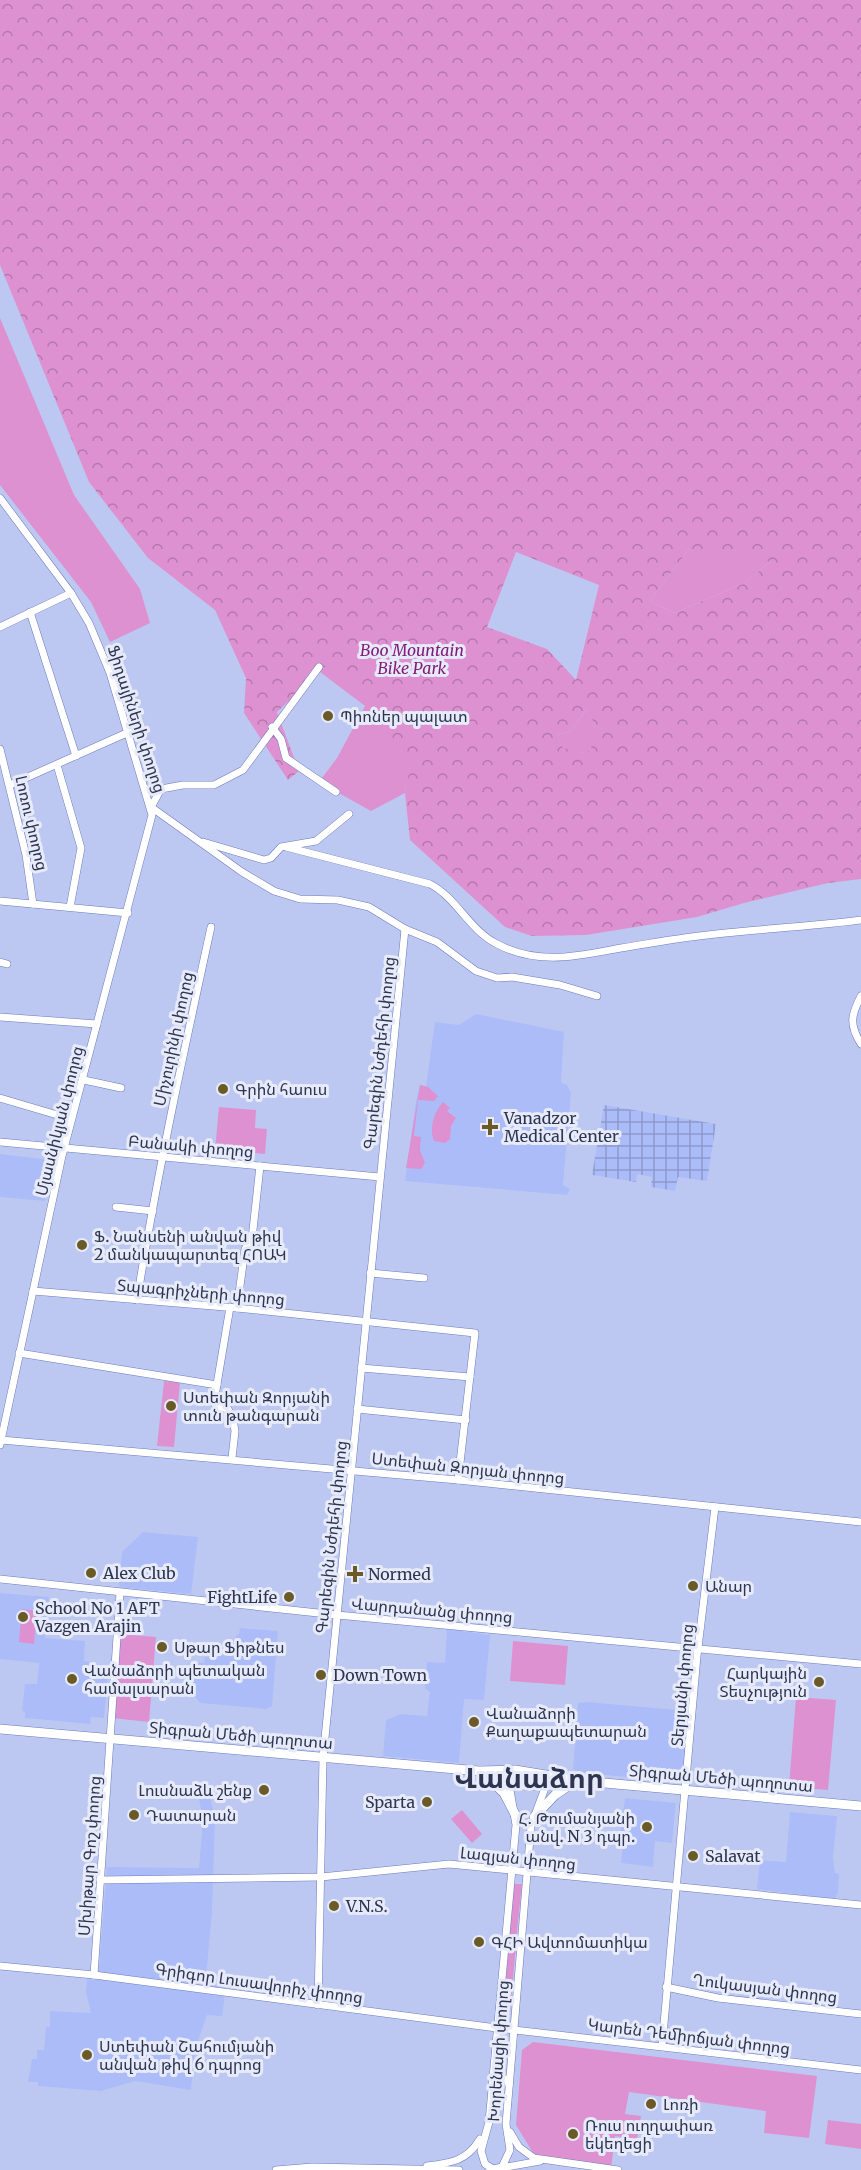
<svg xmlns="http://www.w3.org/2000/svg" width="861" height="2170" font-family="Merriweather,'Noto Sans Armenian',serif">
<defs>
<pattern id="industrial-grid" width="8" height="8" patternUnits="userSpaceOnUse" patternTransform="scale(1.5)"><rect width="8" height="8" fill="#acbcf9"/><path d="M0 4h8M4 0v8" fill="none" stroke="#8c9acc"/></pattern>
<pattern id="forest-crowns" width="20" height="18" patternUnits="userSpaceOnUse" patternTransform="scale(1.5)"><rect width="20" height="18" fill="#de91d1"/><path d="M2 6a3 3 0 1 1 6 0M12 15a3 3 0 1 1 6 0" fill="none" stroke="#b477ac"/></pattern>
</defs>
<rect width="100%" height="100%" fill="#bdc8f2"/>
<g fill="#acbcf9">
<polygon points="476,1014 564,1032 561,1082 567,1085 571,1093 563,1185 570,1189 567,1195 405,1181 416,1101 420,1085 426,1086 435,1022 459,1025"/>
<polygon points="0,1154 52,1160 45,1201 0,1197"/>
<polygon points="143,1532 198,1537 191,1594 119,1587 122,1552"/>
<polygon points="0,1593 49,1597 45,1638 85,1641 84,1661 92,1662 95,1674 108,1675 104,1718 91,1717 90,1724 25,1718 25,1712 22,1711 25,1684 37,1684 39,1663 0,1659"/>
<polygon points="240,1628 278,1631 272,1706 266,1709 200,1703 195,1697 190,1697 193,1662 204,1663 205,1657 218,1658 219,1653 230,1654 232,1640 239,1634"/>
<polygon points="447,1629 490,1635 484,1700 464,1699 459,1763 383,1756 386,1720 401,1714 427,1716 430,1692 425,1688 427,1662 445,1663"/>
<polygon points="587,1702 689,1711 684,1777 680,1782 584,1773 573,1769 578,1703"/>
<polygon points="208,1788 215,1819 212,1913 206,1976 227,1979 222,2016 207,2015 195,2050 191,2090 135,2081 101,2091 38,2086 38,2082 28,2082 32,2059 37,2059 37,2050 44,2050 46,2027 50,2027 50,2011 91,2013 86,1993 87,1979 98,1980 107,1867 199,1868 203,1819 197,1789"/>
<polygon points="625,1798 676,1803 672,1843 655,1841 653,1867 621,1863 623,1844 619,1843"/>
<polygon points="790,1812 837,1816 833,1858 835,1873 839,1874 838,1893 834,1899 757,1889 760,1860 786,1862"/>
</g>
<polygon fill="url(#industrial-grid)" points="604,1105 716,1124 707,1181 678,1177 675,1191 651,1187 652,1177 637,1174 636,1182 592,1175"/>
<g fill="#de91d1">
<polygon points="0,318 74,495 140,589 150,623 110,642 91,602 0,485"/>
<polygon points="689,549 731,549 771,561 745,583 674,613 650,601"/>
<polygon points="336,642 419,726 405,793 371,811 319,782 337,758 365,706 299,656"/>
<polygon points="587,709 595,724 592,749 585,753 563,749 556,735 571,731"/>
<polygon points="420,1085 428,1087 438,1096 434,1101 418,1100 414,1136 421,1137 420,1150 425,1163 421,1169 406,1168"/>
<path d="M443,1102l7,6 -3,3 9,7 -5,8 -1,13 -5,4 -11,-2c-5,-13 0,-29 9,-39z"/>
<polygon points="219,1107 256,1110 255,1128 267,1129 265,1154 215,1150"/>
<polygon points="164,1381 180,1382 174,1447 157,1446"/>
<polygon points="22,1609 37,1611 34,1644 19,1642"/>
<polygon points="119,1634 156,1637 149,1722 112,1718"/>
<polygon points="513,1641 568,1646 565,1685 510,1681"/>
<polygon points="796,1697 836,1700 828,1790 789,1787"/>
<polygon points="462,1810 482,1834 472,1843 451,1819"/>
<polygon points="514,1884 522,1884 516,1941 509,1941"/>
<polygon points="509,1944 516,1945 510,2012 503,2011"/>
<polygon points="533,2042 817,2076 809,2138 764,2133 766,2111 629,2092 625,2114 641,2116 637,2139 615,2136 611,2169 535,2156 516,2125 522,2050"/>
<polygon points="828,2120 861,2124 861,2149 825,2144"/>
</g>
<path fill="url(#forest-crowns)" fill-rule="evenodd" d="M0,0h861v879l-33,4 -84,20 -47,14 -111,18 -54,1 -27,-9 -95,-87 -5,-47 7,-37 -34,-32 -3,-30 -49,-28 -49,46 22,59 -11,9 -44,-67 2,-35 -31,-68 -67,-52 -59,-76 -89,-217zM689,549h42l39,13 -25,21 -71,30 -24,-12zM516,552l83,33 -23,95 -29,-31 -60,-22zM586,710l9,14 -4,25 -6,4 -22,-5 -7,-13 15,-4z"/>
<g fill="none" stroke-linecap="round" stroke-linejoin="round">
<defs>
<g id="minor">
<polyline points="0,498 71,593 89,623 110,673 152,815 62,1156 0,1445"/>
<polyline points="30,612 76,756"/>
<polyline points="0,627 71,593"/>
<polyline points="272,727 281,739 286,758 336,792"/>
<polyline points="0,749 26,855 33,904"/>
<polyline points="57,765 81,848 70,907"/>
<polyline points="10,785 129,732"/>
<polyline points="151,807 242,872 274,891 300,899 338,900 369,907 405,929 437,942 476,971 497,978 512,977 560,985 597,996"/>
<polyline points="151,807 161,789 183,785 214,785 243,770 319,667"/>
<polyline points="203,842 264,860 271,858 281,847 316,841 349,814"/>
<path d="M286,847l144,37c27,14 39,46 67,60 42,22 81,12 124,4 32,-5 63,-11 95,-14 48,-5 97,-8 145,-14"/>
<polyline points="0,901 128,913"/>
<polyline points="0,962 7,964"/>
<path d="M861,996c-10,19 -12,29 0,48"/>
<polyline points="0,1017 97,1024"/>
<polyline points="84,1080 121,1088"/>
<polyline points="0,1098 71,1119"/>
<polyline points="0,1142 380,1177"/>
<polyline points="116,1207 153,1211"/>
<polyline points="370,1273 424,1278"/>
<polyline points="33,1291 237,1308 475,1333 458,1480"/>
<path d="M137,1300c20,-126 47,-249 74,-373"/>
<polyline points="230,1307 214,1402 216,1406 228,1409 233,1419 235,1431 232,1458"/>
<polyline points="237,1308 245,1249 252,1239 260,1166"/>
<polyline points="19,1353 217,1385"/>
<polyline points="361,1368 470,1377"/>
<polyline points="357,1409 466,1420"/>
<polyline points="1,1440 458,1480 861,1522"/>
<polyline points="0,1579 337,1615 861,1664"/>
<polyline points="100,1880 321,1877 449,1864 861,1905"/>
<polyline points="0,1966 94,1975 489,2027 861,2070"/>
<polyline points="94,1975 120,1593"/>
<polyline points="666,1987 718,1998 861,2014"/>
<polyline points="318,2005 323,1758 405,929"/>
<polyline points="662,2046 697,1656 715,1507"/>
<polyline points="493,2086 497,2079 506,2079 509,2085"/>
<polyline points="510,2132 519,2147 534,2158 618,2170"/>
<path d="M427,2166c24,-3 40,-5 53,-27"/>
<polyline points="501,2168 540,2161"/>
<polyline points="493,2169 485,2164 481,2151 489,2122 516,1825 509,1784"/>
<polyline points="276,2170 312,2167 459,2170"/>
<polyline points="490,2170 502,2167 510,2150 506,2124 531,1826 545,1788"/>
</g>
<g id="major">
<polyline points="0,1729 479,1771 515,1770 582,1781 861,1806"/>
<path d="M481,1772c36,16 56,17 94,9"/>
<polyline points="488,1778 504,1793 516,1816"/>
<polyline points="534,1817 555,1795 571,1784"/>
</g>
</defs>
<use href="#minor" stroke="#6b7bbb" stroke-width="8"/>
<use href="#major" stroke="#6b7bbb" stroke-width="10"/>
<use href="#minor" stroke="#fff" stroke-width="7"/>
<use href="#major" stroke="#fff" stroke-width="9"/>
</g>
<g fill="#695a27" stroke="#e6eaf9" stroke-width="2">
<circle cx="328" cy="716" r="6"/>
<circle cx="223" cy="1089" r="6"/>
<path d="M487 1118h6v6h6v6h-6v6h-6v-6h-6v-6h6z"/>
<circle cx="82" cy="1245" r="6"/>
<circle cx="171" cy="1406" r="6"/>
<circle cx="91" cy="1573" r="6"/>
<path d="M352 1565h6v6h6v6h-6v6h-6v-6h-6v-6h6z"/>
<circle cx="693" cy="1586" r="6"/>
<circle cx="289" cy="1597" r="6"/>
<circle cx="23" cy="1617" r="6"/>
<circle cx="162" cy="1647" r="6"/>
<circle cx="321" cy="1675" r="6"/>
<circle cx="72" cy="1679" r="6"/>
<circle cx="819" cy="1682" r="6"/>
<circle cx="474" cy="1722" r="6"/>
<circle cx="264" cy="1790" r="6"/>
<circle cx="427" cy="1802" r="6"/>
<circle cx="134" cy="1815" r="6"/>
<circle cx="647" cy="1827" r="6"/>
<circle cx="693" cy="1856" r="6"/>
<circle cx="334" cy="1906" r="6"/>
<circle cx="479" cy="1942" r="6"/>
<circle cx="87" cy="2055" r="6"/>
<circle cx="651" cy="2104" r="6"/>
<circle cx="573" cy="2134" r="6"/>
</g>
<g text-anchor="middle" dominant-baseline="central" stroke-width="6" stroke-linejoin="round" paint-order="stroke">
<g font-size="16" font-style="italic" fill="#831b78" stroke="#e6eaf9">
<text x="412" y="650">Boo Mountain<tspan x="412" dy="18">Bike Park</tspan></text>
</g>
<g font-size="16" fill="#2e3551" stroke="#e6eaf9" text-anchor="start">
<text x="340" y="716">Պիոներ պալատ</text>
<text x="235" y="1089">Գրին հաուս</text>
<text x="504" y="1118">Vanadzor<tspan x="504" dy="18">Medical Center</tspan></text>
<text x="94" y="1236">Ֆ. Նանսենի անվան թիվ<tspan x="94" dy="18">2 մանկապարտեզ ՀՈԱԿ</tspan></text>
<text x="183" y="1397">Ստեփան Զորյանի<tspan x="183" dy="18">տուն թանգարան</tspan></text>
<text x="103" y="1573">Alex Club</text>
<text x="368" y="1574">Normed</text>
<text x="705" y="1586">Անար</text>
<text x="277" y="1597" text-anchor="end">FightLife</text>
<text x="35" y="1608">School No 1 AFT<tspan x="35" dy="18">Vazgen Arajin</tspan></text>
<text x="174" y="1647">Սթար Ֆիթնես</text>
<text x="84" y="1670">Վանաձորի պետական<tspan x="84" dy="18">համալսարան</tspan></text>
<text x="807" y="1673" text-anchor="end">Հարկային<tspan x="807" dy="18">Տեսչություն</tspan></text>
<text x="333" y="1675">Down Town</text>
<text x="486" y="1713">Վանաձորի<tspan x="486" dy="18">Քաղաքապետարան</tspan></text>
<text x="252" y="1790" text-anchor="end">Լուսնաձև շենք</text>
<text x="415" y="1802" text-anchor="end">Sparta</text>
<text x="146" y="1815">Դատարան</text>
<text x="635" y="1818" text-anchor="end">Հ. Թումանյանի<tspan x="635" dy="18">անվ. N 3 դպր.</tspan></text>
<text x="705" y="1856">Salavat</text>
<text x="346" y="1906">V.N.S.</text>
<text x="491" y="1942">ԳՀԻ Ավտոմատիկա</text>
<text x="99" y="2046">Ստեփան Շահումյանի<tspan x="99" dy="18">անվան թիվ 6 դպրոց</tspan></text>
<text x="663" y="2104">Լոռի</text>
<text x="585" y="2125">Ռուս ուղղափառ<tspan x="585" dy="18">եկեղեցի</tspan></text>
</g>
<g font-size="16" fill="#2e3551" stroke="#e6eaf9">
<text transform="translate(137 719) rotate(72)">Ֆիդայիների փողոց</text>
<text transform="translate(32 823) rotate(77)">Լոռու փողոց</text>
<text transform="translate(173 1039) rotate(-78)">Միչուրինի փողոց</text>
<text transform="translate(379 1053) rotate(-84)">Գարեգին Նժդեհի փողոց</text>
<text transform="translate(59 1121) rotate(-76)">Մյասնիկյան փողոց</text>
<text transform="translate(191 1146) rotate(5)">Բանակի փողոց</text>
<text transform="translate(201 1292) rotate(5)">Տպագրիչների փողոց</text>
<text transform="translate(468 1468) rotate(6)">Ստեփան Զորյան փողոց</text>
<text transform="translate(331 1537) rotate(-84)">Գարեգին Նժդեհի փողոց</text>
<text transform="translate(432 1610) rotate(5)">Վարդանանց փողոց</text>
<text transform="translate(682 1685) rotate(-85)">Տերյանի փողոց</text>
<text transform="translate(241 1735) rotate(5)">Տիգրան Մեծի պողոտա</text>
<text transform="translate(721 1778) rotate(5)">Տիգրան Մեծի պողոտա</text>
<text transform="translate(89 1856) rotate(-86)">Մխիթար Գոշ փողոց</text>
<text transform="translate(518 1858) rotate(6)">Լազյան փողոց</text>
<text transform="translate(259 1983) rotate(8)">Գրիգոր Լուսավորիչ փողոց</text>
<text transform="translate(765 1988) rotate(7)">Ղուկասյան փողոց</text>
<text transform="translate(689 2036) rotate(7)">Կարեն Դեմիրճյան փողոց</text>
<text transform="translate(498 2051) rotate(-86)">Խորենացի փողոց</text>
</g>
<g font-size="28" font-weight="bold" fill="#2e3551" stroke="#e6eaf9">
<text x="529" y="1778">Վանաձոր</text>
</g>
</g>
</svg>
